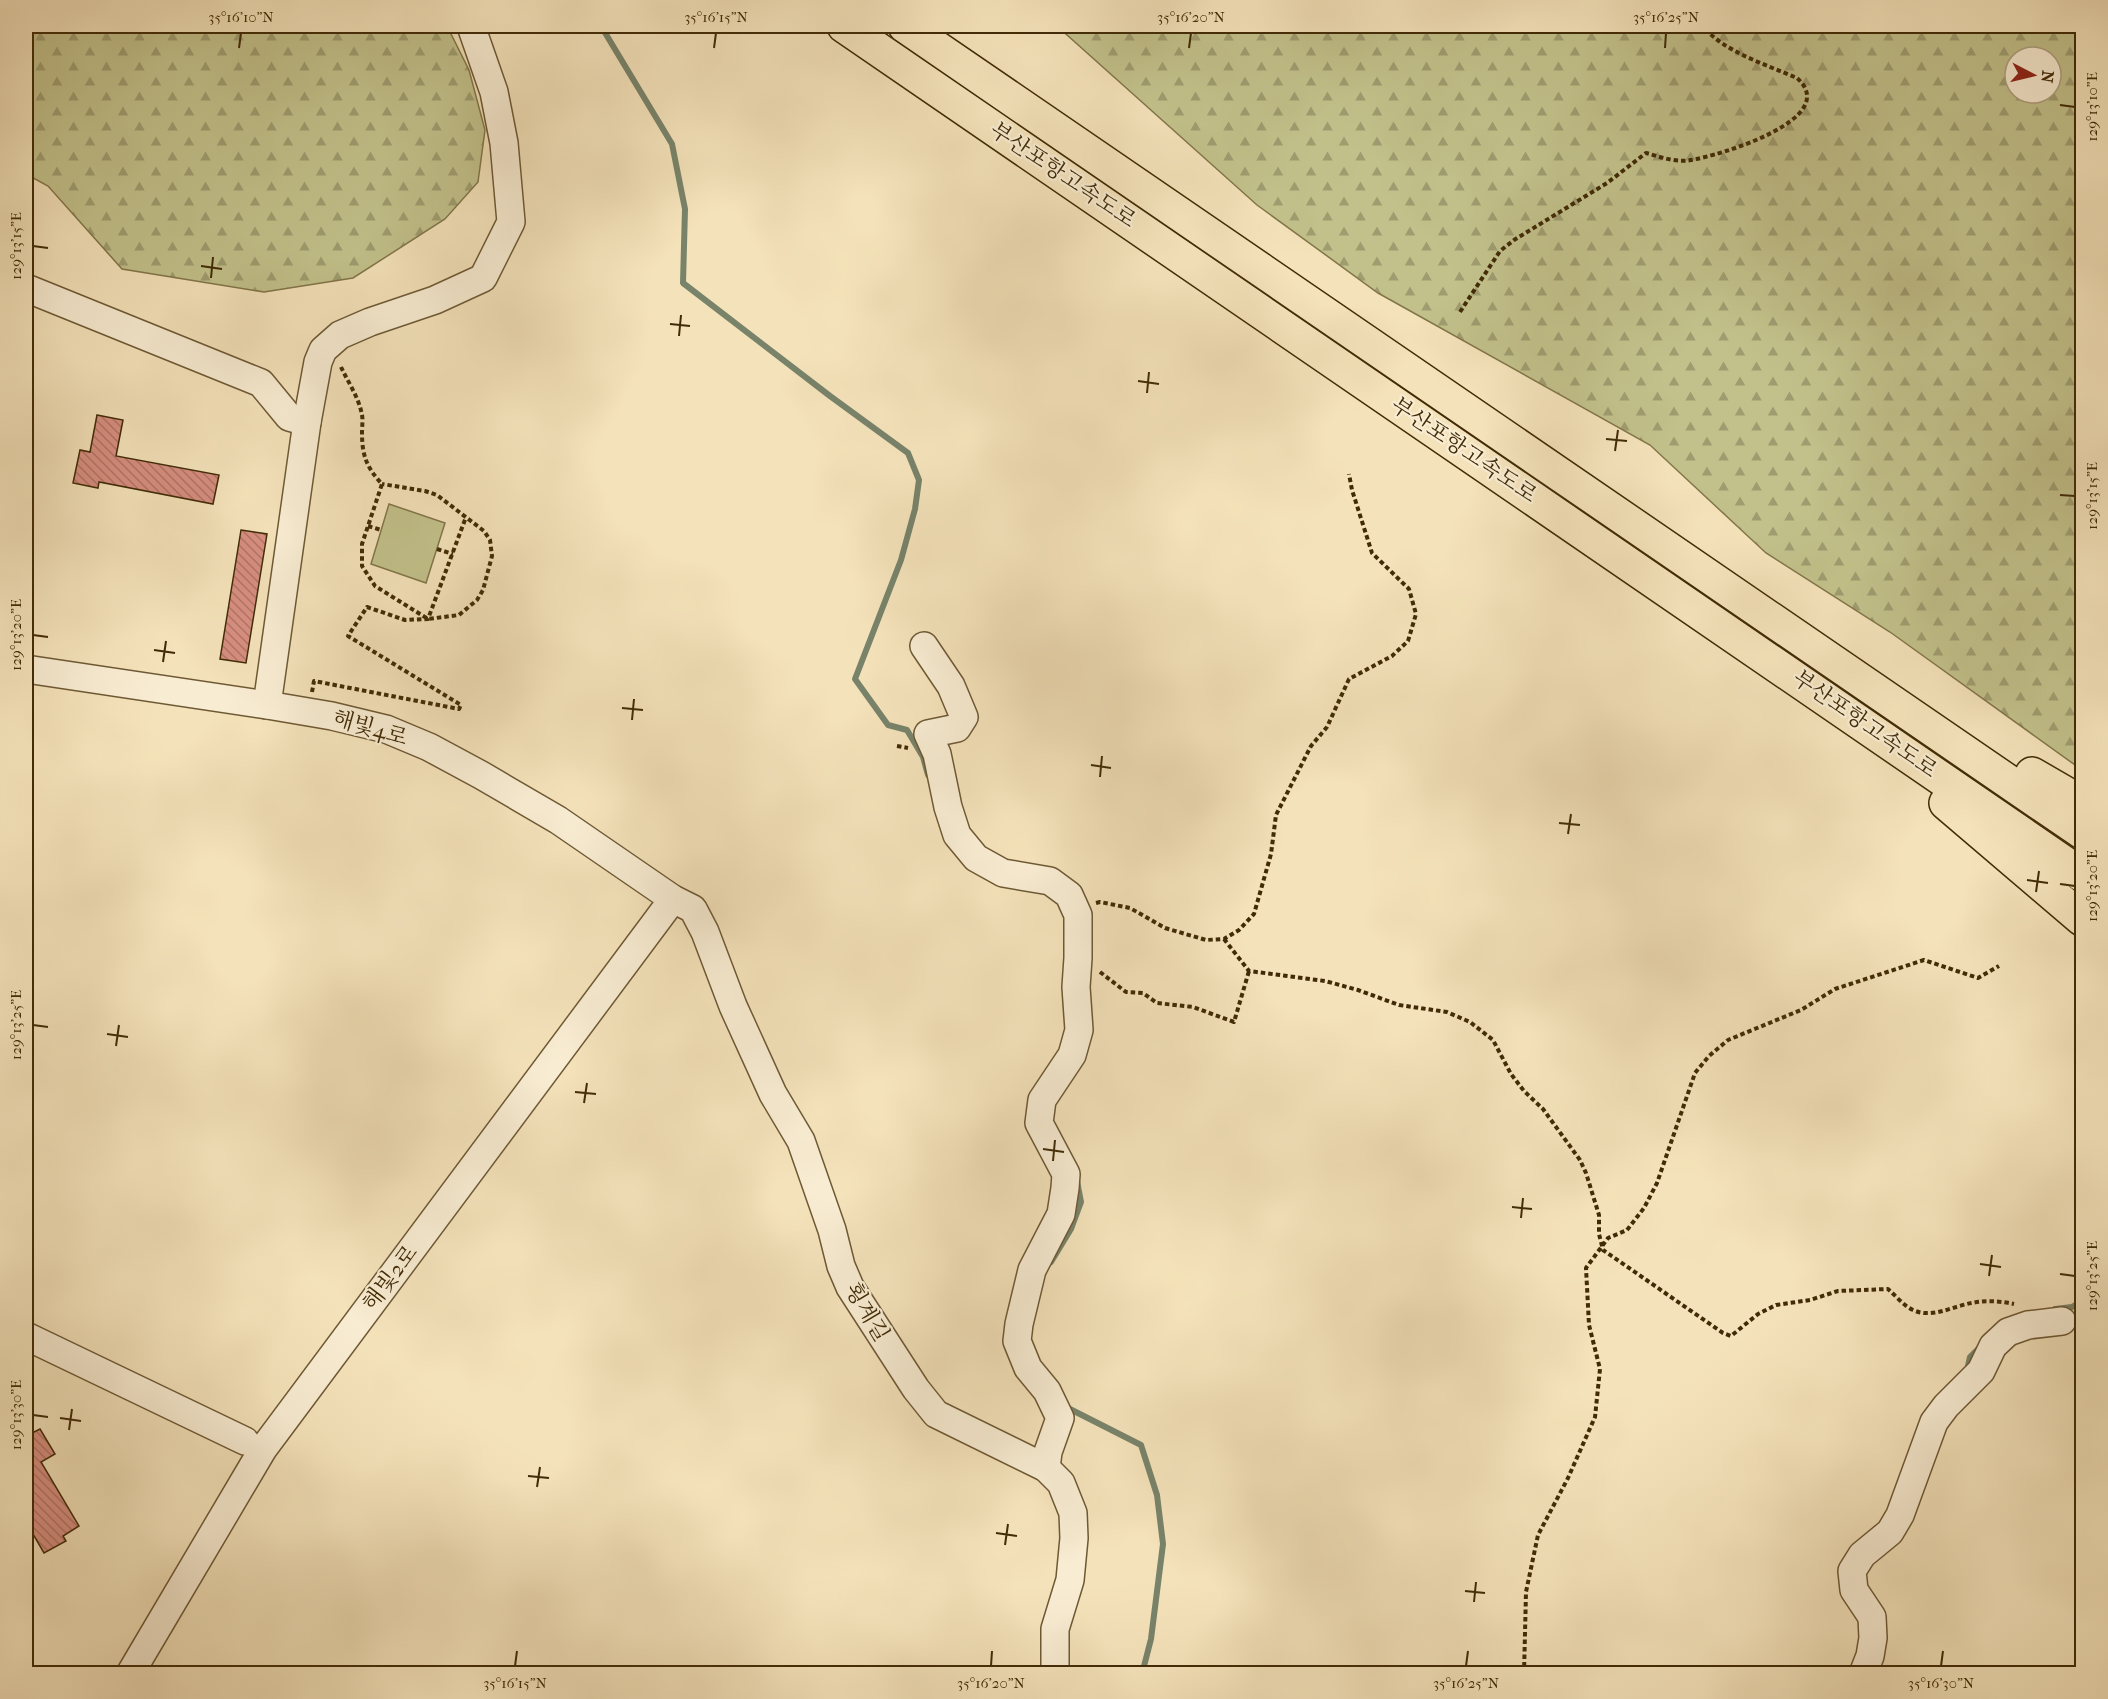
<svg xmlns="http://www.w3.org/2000/svg" width="2108" height="1699" font-family="'IM FELL French Canon','Noto Serif KR',serif">
<defs>
<pattern id="forest-firs" width="22" height="20" patternUnits="userSpaceOnUse" patternTransform="scale(1.5)"><rect width="22" height="20" fill="#c2c18b"/><path d="M5 1l3.5 6h-7zM16 11l3.5 6h-7z" fill="#9f9d70"/></pattern>
<pattern id="building-back-hatch" width="6" height="6" patternUnits="userSpaceOnUse" patternTransform="scale(1.5)"><rect width="6" height="6" fill="#d78e80"/><path d="M-1 5l2 2M0 0l6 6M5-1l2 2" fill="none" stroke="#b07467"/></pattern>
</defs>
<rect width="100%" height="100%" fill="#f4e2ba"/>
<filter id="stains"><feTurbulence type="fractalNoise" baseFrequency=".00333" numOctaves="4"/><feColorMatrix values="0 0 0 0 .2 0 0 0 0 .09 0 0 0 0 .02 0 0 0 .5 -.17"/></filter>
<radialGradient id="worn" r=".72"><stop offset=".6" stop-color="#630" stop-opacity="0"/><stop offset="1" stop-color="#630" stop-opacity=".3"/></radialGradient>
<polygon fill="#c2c18b" stroke="#827649" stroke-width="1.5" points="389,504 445,523 426,583 371,564"/>
<g fill="url(#forest-firs)" stroke="#827649" stroke-width="1.5" fill-rule="evenodd">
<polygon points="26,26 447,26 469,70 485,130 478,182 445,219 353,278 264,292 122,269 48,186 26,174"/>
<path d="M1057,26h1025v744l-192,-138 -124,-79 -116,-108 -272,-152 -121,-88zM2015,57h36v36h-36z"/>
</g>
<g fill="none" stroke-linecap="round" stroke-linejoin="round">
<g stroke="#78836a" stroke-width="6">
<polyline points="601,26 672,144 685,209 683,283 830,396 908,453 919,480 915,509 901,560 855,679 888,725 907,730 923,757 928,775"/>
<polyline points="1051,1262 1071,1229 1081,1202 1077,1181"/>
<polyline points="2055,1309 2072,1307 2082,1301"/>
<polyline points="1967,1371 1970,1357 1980,1347"/>
<polyline points="1066,1407 1141,1445 1157,1495 1163,1544 1151,1639 1142,1674"/>
</g>
</g>
<g fill="url(#building-back-hatch)" stroke="#412b07" stroke-width="1.5">
<polygon points="97,415 123,420 116,456 219,475 213,504 99,482 98,488 73,483 80,450 90,452"/>
<polygon points="241,530 267,534 246,663 220,659"/>
<polygon points="40,1429 55,1454 41,1462 79,1526 63,1536 66,1541 44,1553 26,1522 26,1436"/>
</g>
<g fill="none" stroke-linecap="round" stroke-linejoin="round">
<defs>
<g id="minor">
<polyline points="26,288 261,383 289,417 307,422"/>
<polyline points="924,646 951,686 964,717 957,728 928,734 937,754 948,807 957,835 976,858 1003,873 1050,881 1069,895 1078,915 1078,958 1076,987 1079,1030 1072,1055 1042,1100 1039,1123 1066,1174 1065,1188 1061,1214 1032,1270 1019,1324 1017,1341 1028,1368 1047,1391 1060,1418 1048,1452 1046,1468"/>
<polyline points="26,669 267,705 332,716 386,729 429,747 481,775 558,820 673,899 693,909 705,932 733,1006 773,1094 801,1141 832,1230 841,1266 850,1287 916,1389 936,1414 1046,1468 1061,1483 1073,1513 1074,1538 1070,1580 1055,1629 1055,1674"/>
<polyline points="267,705 307,422 318,362 323,350 340,335 370,322 435,300 483,278 511,222 504,143 494,92 471,26"/>
<polyline points="26,1336 245,1441"/>
<polyline points="130,1674 263,1449 673,899"/>
<polyline points="1863,1674 1870,1656 1873,1638 1872,1617 1854,1590 1852,1571 1862,1555 1890,1532 1900,1515 1934,1422 1946,1406 1981,1371 1993,1346 2008,1332 2028,1325 2062,1321"/>
</g>
<g id="highway">
<polyline points="844,26 2082,875"/>
<polyline points="905,26 2082,832"/>
<polyline points="2032,774 2082,803"/>
<polyline points="1946,803 2082,919"/>
</g>
</defs>
<use href="#minor" stroke="#6e5934" stroke-width="30"/>
<use href="#highway" stroke="#412b07" stroke-width="36"/>
<g stroke="#412b07" stroke-width="4" stroke-dasharray="4.5 3" stroke-linecap="butt">
<path d="M1460,312l40,-61 14,-11 93,-57 39,-30c15,4 30,10 45,7 27,-4 152,-41 106,-82 -30,-13 -75,-27 -94,-52"/>
<path d="M341,367c7,15 18,31 21,48 1,5 0,12 0,18 0,23 5,35 20,51l-20,60v22l13,20 53,33 31,-4 18,-15 6,-10 9,-34 -2,-16 -6,-9 -47,-36 -12,-4 -43,-7"/>
<polyline points="368,526 381,530"/>
<polyline points="437,549 453,554"/>
<polyline points="312,692 314,681 459,709 461,705 348,636 367,607 405,620 428,619 466,517"/>
<polyline points="897,746 908,748"/>
<polyline points="1096,903 1100,902 1130,908 1165,928 1206,940 1224,939 1239,930 1254,914 1271,854 1276,815 1311,746 1327,727 1349,679 1392,656 1408,641 1416,614 1409,589 1372,553 1352,490 1349,474"/>
<path d="M1224,939l25,32 76,10 33,9 41,15 48,7 23,10 23,18 18,34 13,17 19,18 37,51 6,13 13,42v19l4,16 120,83 8,3 27,-22 18,-9 34,-5 28,-9 50,-2c8,7 16,17 25,21 19,9 40,-4 59,-7 14,-3 28,-2 42,1"/>
<polyline points="1100,972 1126,992 1143,993 1157,1003 1193,1007 1234,1022 1249,971"/>
<polyline points="1524,1674 1526,1592 1538,1535 1568,1478 1595,1417 1600,1369 1589,1325 1586,1268 1608,1238 1627,1230 1644,1208 1657,1183 1695,1073 1709,1056 1728,1040 1801,1010 1835,989 1924,960 1978,978 1999,966"/>
</g>
<use href="#minor" stroke="#f8ecd2" stroke-width="27"/>
<use href="#highway" stroke="#f4e2ba" stroke-width="33"/>
</g>
<path fill="none" stroke="#412b07" stroke-width="2" d="M239,48l2,-15M714,48l2,-15M1189,48l2,-15M1665,48l1,-15M2060,105l15,2M33,246l15,2M201,266l21,3M211,278l2,-21M670,324l20,2M679,336l2,-21M1138,381l21,3M1147,393l2,-21M1606,439l21,2M1615,451l3,-21M2060,495l15,1M33,635l15,2M154,650l21,3M163,662l3,-21M622,708l21,2M632,720l2,-21M1091,765l20,3M1100,777l2,-21M1559,823l21,2M1568,834l3,-20M2027,880l21,3M2060,884l15,2M2036,892l3,-21M33,1025l15,2M107,1034l21,3M116,1046l3,-21M575,1092l21,2M584,1103l3,-20M1043,1149l21,3M1053,1161l2,-21M1512,1207l20,2M1521,1218l2,-20M1980,1264l21,3M2060,1274l15,2M1989,1276l3,-21M33,1415l15,2M60,1418l21,3M69,1430l3,-21M528,1476l21,2M537,1487l3,-20M996,1533l21,3M1005,1545l3,-21M1465,1591l20,2M1474,1602l2,-20M515,1666l2,-15M991,1666l1,-15M1466,1666l2,-15M1941,1666l2,-15"/>
<g text-anchor="middle" dominant-baseline="central" stroke-width="4.5" stroke-linejoin="round" paint-order="stroke">
<g font-size="22" fill="#412b07" stroke="#f8ecd2">
<text transform="translate(1063 175) rotate(34)">부산포항고속도로</text>
<text transform="translate(1464 450) rotate(34)">부산포항고속도로</text>
<text transform="translate(1865 724) rotate(35)">부산포항고속도로</text>
<text transform="translate(370 728) rotate(16)">해빛4로</text>
<text transform="translate(390 1278) rotate(-53)">해빛2로</text>
<text transform="translate(867 1312) rotate(59)">횡계길</text>
</g>
</g>
<rect width="2108" height="1699" fill="none" stroke="#f4e2ba" stroke-width="66"/>
<g transform="translate(2033 75) rotate(97)"><circle r="28" fill="#f8ecd2" stroke="#af9f81" stroke-width="1.5"/>
<path d="M0-4.5L10 22L0 15L-10 22Z" fill="#8f2418"/>
<text y="-9" font-size="16" font-weight="bold" text-anchor="middle" fill="#412b07">N</text>
</g>
<rect x="33" y="33" width="2042" height="1633" fill="none" stroke="#412b07" stroke-width="2"/>
<g font-size="15" text-anchor="middle" fill="#412b07">
<text x="241" y="22">35°16'10"N</text>
<text x="716" y="22">35°16'15"N</text>
<text x="1191" y="22">35°16'20"N</text>
<text x="1666" y="22">35°16'25"N</text>
<text transform="translate(2092 107) rotate(-90)" y="5">129°13'10"E</text>
<text transform="translate(16 246) rotate(-90)" y="5">129°13'15"E</text>
<text transform="translate(2092 496) rotate(-90)" y="5">129°13'15"E</text>
<text transform="translate(16 635) rotate(-90)" y="5">129°13'20"E</text>
<text transform="translate(2092 886) rotate(-90)" y="5">129°13'20"E</text>
<text transform="translate(16 1025) rotate(-90)" y="5">129°13'25"E</text>
<text transform="translate(2092 1276) rotate(-90)" y="5">129°13'25"E</text>
<text transform="translate(16 1415) rotate(-90)" y="5">129°13'30"E</text>
<text x="515" y="1688">35°16'15"N</text>
<text x="991" y="1688">35°16'20"N</text>
<text x="1466" y="1688">35°16'25"N</text>
<text x="1941" y="1688">35°16'30"N</text>
</g>
<rect width="100%" height="100%" filter="url(#stains)"/>
<rect width="100%" height="100%" fill="url(#worn)"/>
</svg>
